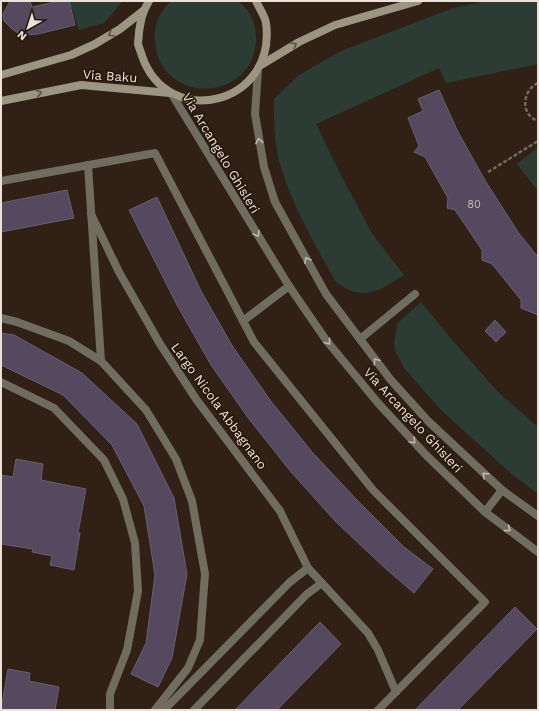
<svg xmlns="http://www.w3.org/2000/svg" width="539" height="711" font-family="'Work Sans',sans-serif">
<rect width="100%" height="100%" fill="#302015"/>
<g fill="#2c3c34">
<polygon points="69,1 123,1 104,23 79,30"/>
<path d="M172,1h67c3,4 8,7 10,12 5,7 7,17 7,26 0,55 -77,69 -98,18 -2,-5 -2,-11 -3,-15 -2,-14 5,-33 17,-41z"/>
<path d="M486,1h52v63l-92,19 -7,-15 -123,56 27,55 30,56 31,40c-25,16 -42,28 -69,6 -21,-39 -44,-77 -56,-120 -5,-20 -5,-41 -5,-62l25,-24 42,-24 112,-43z"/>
<polygon points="538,147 538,191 517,164"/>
<polygon points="421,302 454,342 497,391 538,427 538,494 514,476 441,410 404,368 396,353 394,344 397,324"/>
</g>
<g fill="#55485f" stroke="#695f71">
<polygon points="10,1 30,1 32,7 60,1 69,1 75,25 38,34 25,35 19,34 12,29 4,21 3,14"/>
<polygon points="439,90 458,132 486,182 518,232 538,257 538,315 521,308 521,300 492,264 482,260 482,250 455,210 447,208 448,198 425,157 414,152 419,146 408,118 423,111 418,99"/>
<polygon points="67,190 74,218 1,232 1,203"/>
<polygon points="157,197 201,291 233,347 270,400 312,452 357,500 404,547 433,569 414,593 386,569 336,522 291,472 249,419 211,365 177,305 129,210"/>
<polygon points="495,320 506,332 496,342 485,331"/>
<polygon points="1,333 14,335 82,373 137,424 174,498 187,574 172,658 158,687 131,674 146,643 155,575 144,506 112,445 63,395 1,365"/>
<polygon points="16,459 43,464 41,480 86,489 78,533 80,533 74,570 50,565 52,556 32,552 33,549 1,544 1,475 13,477"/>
<polygon points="515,607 537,629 458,710 415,710"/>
<polygon points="320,622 341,644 277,710 235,710"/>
<polygon points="8,669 30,673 29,681 59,687 55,710 1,710"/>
</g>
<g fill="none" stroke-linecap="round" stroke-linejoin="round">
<g stroke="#76685e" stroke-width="2.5" stroke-dasharray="4 2" stroke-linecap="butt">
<path d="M538,83c-16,7 -18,32 0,38"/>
<polyline points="488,172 538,141"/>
</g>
<polyline stroke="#716c60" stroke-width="8" points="194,710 307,594 322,583"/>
<g stroke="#716c60" stroke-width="8">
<polyline points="258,70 255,114 264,167 275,202 326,294 390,379 428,421 502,490 538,516"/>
<polyline points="171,93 289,286 326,340 378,403 426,455 485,512 538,552"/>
<polyline points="88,165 101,361"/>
<polyline points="1,181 155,153 254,342 373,490 485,602 378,710"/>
<polyline points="91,214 119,272 160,344 196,399 280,511 308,568 368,633 378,650 396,692"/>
<polyline points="1,318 17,322 69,341 101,361 146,410 176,459 192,501 205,574 200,640 188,668 155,710"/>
<polyline points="243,321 289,286"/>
<polyline points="360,339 415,294"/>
<polyline points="1,382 54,408 104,460 123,499 135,543 138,591 127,650 110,694 110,710"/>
<polyline points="485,512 502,490"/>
<polyline points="164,710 290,582 308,568"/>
</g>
<g stroke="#9c9582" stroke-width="8">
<path d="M149,1c-7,12 -8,18 -10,31 0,4 -1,9 -1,12 1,4 3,8 4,12 26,75 135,49 124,-33 -1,-7 -7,-15 -10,-22"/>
<polyline points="261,65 299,42 335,25 418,1"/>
<polyline points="1,75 71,55 95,44 120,29 143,11"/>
<polyline points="1,101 81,85 170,93"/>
</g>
</g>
<defs><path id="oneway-chevron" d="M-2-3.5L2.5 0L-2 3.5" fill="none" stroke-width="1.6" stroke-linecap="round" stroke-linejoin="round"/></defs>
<g stroke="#5b5041">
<use href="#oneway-chevron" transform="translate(111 34) rotate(149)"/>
<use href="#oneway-chevron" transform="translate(294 45) rotate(-30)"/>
<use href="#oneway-chevron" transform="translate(39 93) rotate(-11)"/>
</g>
<g stroke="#c1b8af">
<use href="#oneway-chevron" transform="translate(259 141) rotate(-100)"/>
<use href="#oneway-chevron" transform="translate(257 234) rotate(59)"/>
<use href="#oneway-chevron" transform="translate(307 260) rotate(-119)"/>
<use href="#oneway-chevron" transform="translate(328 342) rotate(52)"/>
<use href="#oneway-chevron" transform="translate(376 361) rotate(-127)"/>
<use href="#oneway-chevron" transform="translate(413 441) rotate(47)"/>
<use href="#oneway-chevron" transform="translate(485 475) rotate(-138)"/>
<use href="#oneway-chevron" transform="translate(508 529) rotate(37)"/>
</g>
<g text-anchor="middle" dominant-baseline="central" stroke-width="3.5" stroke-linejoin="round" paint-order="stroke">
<g font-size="11" fill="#c6bbba">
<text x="474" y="204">80</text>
</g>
<g font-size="13" fill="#ece1d9" stroke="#26170c">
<text transform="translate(110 76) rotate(4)">Via Baku</text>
<text transform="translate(221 153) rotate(59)">Via Arcangelo Ghisleri</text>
<text transform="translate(219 406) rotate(54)">Largo Nicola Abbagnano</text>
<text transform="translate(413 420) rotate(47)">Via Arcangelo Ghisleri</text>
</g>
</g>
<rect width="539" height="711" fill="none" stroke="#ece1d9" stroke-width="4"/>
<g transform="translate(28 28) rotate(219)" stroke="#26170c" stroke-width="3" paint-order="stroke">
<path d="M0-3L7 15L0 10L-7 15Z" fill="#ece1d9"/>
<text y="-6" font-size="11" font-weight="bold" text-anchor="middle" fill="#ece1d9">N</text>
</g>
</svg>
